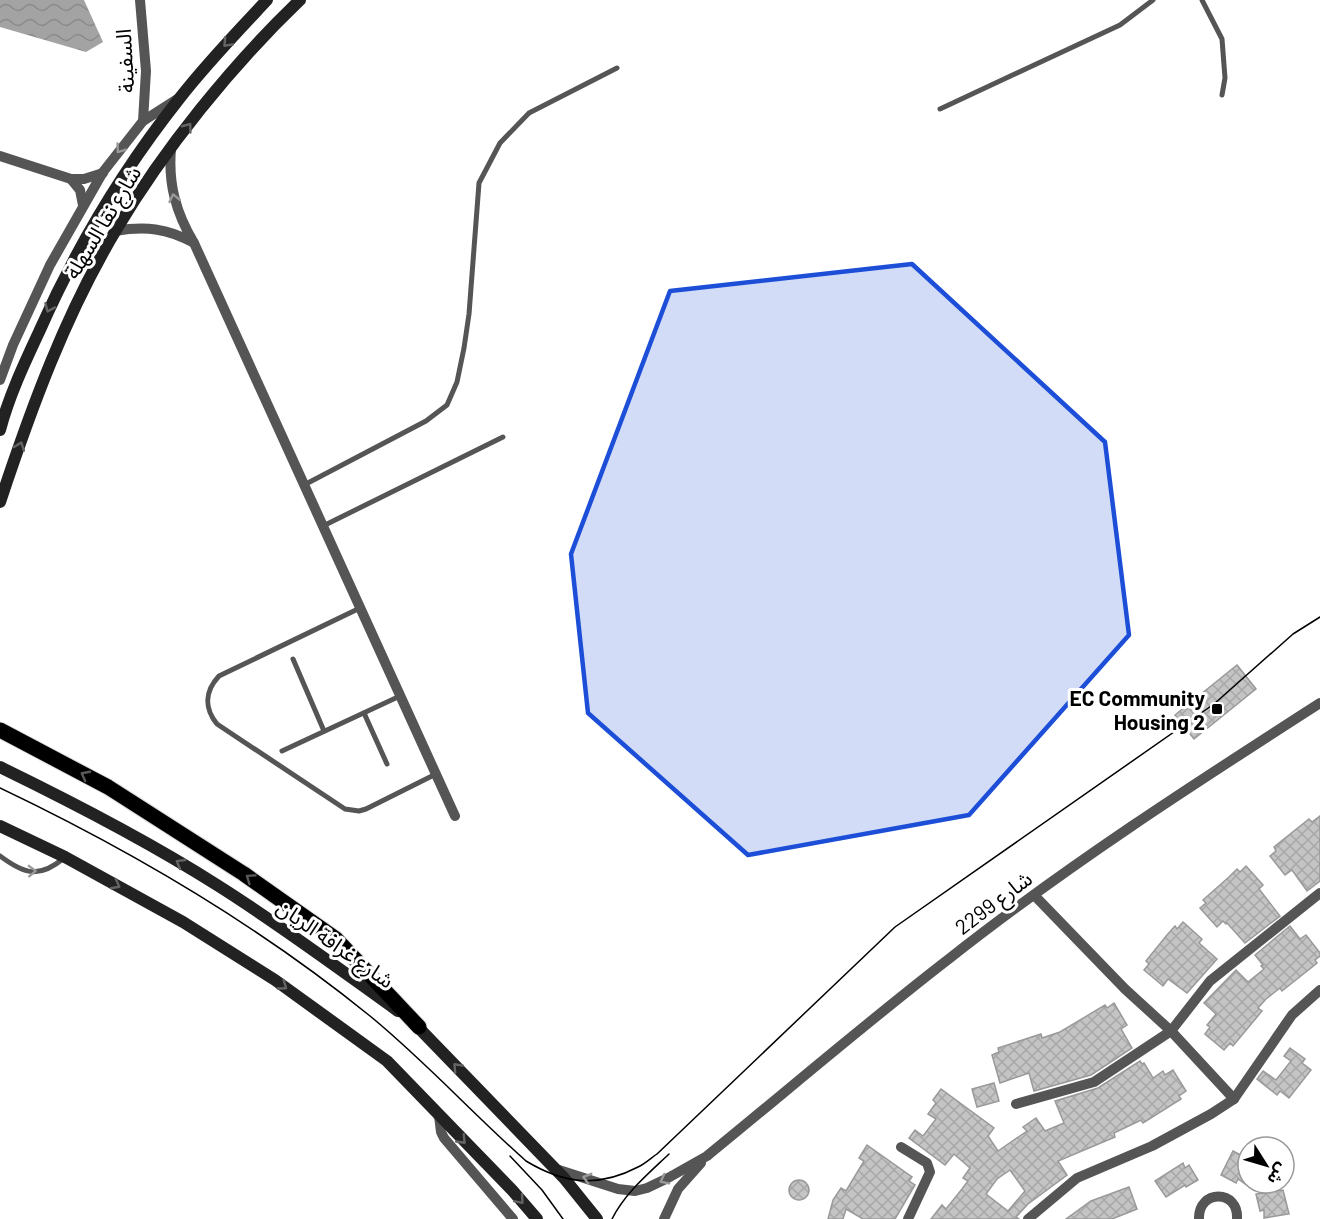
<svg xmlns="http://www.w3.org/2000/svg" width="1320" height="1219" font-family="Barlow,'Noto Sans Arabic',sans-serif">
<defs>
<pattern id="water-waves" width="16" height="10" patternUnits="userSpaceOnUse" patternTransform="scale(1.5)"><rect width="16" height="10" fill="#a3a3a3"/><path d="M0 5q4-4 8 0t8 0" fill="none" stroke="#8b8b8b"/></pattern>
<pattern id="building-cross-hatch" width="8" height="8" patternUnits="userSpaceOnUse" patternTransform="scale(1.5)"><rect width="8" height="8" fill="#c4c4c4"/><path d="M0 0l8 8M0 8l8-8" fill="none" stroke="#a7a7a7"/></pattern>
</defs>
<rect width="100%" height="100%" fill="#fff"/>
<polygon fill="url(#water-waves)" points="0,0 84,0 103,42 86,52 0,27"/>
<g fill="url(#building-cross-hatch)" stroke="#999" stroke-width="1.5" fill-rule="evenodd">
<polygon points="1237,665 1256,689 1194,739 1175,715"/>
<polygon points="1320,816 1320,881 1307,891 1292,870 1285,875 1270,856 1276,851 1274,847 1309,819 1312,822"/>
<polygon points="1246,866 1263,885 1259,889 1280,916 1245,943 1227,923 1226,924 1223,921 1217,927 1200,908 1206,903 1203,900 1229,877 1237,869 1240,872"/>
<polygon points="1183,922 1202,939 1199,943 1217,959 1187,993 1168,979 1163,986 1144,970 1149,964 1146,961 1167,935 1175,926 1177,929"/>
<polygon points="1290,926 1300,939 1306,935 1320,953 1320,956 1315,960 1317,963 1282,991 1280,988 1266,999 1258,1008 1262,1011 1233,1046 1230,1043 1224,1050 1205,1034 1210,1027 1207,1025 1216,1014 1204,1003 1236,970 1248,982 1264,969 1261,966 1263,965 1255,955"/>
<polygon points="1114,1003 1127,1025 1121,1029 1132,1048 1091,1075 1034,1091 1029,1073 1000,1083 992,1055 999,1052 998,1048 1041,1034 1042,1038 1060,1032 1105,1005 1107,1008"/>
<polygon points="1290,1048 1305,1059 1302,1063 1311,1070 1289,1098 1280,1091 1277,1095 1257,1079 1263,1071 1276,1080 1291,1061 1284,1056"/>
<path d="M1140,1061l2,3 2,-1 9,15 10,-7 2,4 8,-5 13,21 -7,5 2,3 -38,24 -2,-3 -27,13 1,4 -57,24 9,14 -39,29 -12,13 3,2h-88l11,-14 4,4 16,-20 6,-8 -5,-3 7,-10 -16,-14 -9,11 -36,-27 6,-8 8,6 13,-17 -8,-5 8,-11 -3,-3 8,-11 53,39 -6,8 10,15 29,-20 -4,-4 13,-9 9,13 19,-8 -9,-22 43,-13zM1010,1170l15,21 -17,20 -22,-17 11,-15z"/>
<polygon points="994,1083 999,1101 977,1107 972,1089"/>
<polygon points="867,1145 912,1177 909,1181 915,1185 895,1219 863,1219 846,1209 843,1219 828,1219 833,1200 841,1188 846,1191 864,1161 859,1158"/>
<polygon points="1233,1151 1248,1159 1248,1186 1238,1179 1236,1183 1221,1175"/>
<polygon points="1183,1163 1185,1168 1189,1165 1198,1180 1186,1187 1185,1185 1166,1197 1155,1181"/>
<circle cx="799" cy="1190" r="10"/>
<polygon points="1129,1187 1137,1209 1112,1219 1066,1219 1091,1201"/>
<polygon points="1283,1190 1289,1214 1264,1218 1264,1210 1260,1211 1256,1194"/>
</g>
<g fill="none" stroke-linecap="round" stroke-linejoin="round">
<defs>
<polyline id="primary" points="0,730 108,787 244,874 336,939 419,1027"/>
</defs>
<use href="#primary" stroke="#dbdbdb" stroke-width="17"/>
<g stroke="#555" stroke-width="5">
<polyline points="1202,0 1222,39 1225,78 1222,95"/>
<polyline points="940,109 1120,25 1153,0"/>
<polyline points="304,485 426,421 447,405 457,382 464,348 469,314 479,183 500,143 529,113 617,68"/>
<polyline points="323,526 503,437"/>
<path d="M360,608l-141,68c-14,15 -15,32 -2,48l128,85 14,2 7,-2 70,-35"/>
<polyline points="293,659 324,731"/>
<polyline points="364,713 387,764"/>
<polyline points="282,751 400,696"/>
<path d="M0,856c24,18 39,23 64,2"/>
</g>
<g stroke="#555" stroke-width="10">
<polyline points="140,0 146,71 143,121"/>
<path d="M171,149c-3,35 5,64 23,94l261,573"/>
<polyline points="0,156 71,179 84,179 103,173"/>
<polyline points="71,179 80,190 83,205"/>
<path d="M115,231c30,-5 52,-3 79,12"/>
<polyline points="0,380 13,345 50,265 103,172 143,121 179,98"/>
<polyline points="1034,895 1125,989 1171,1031 1234,1099"/>
<polyline points="1016,1104 1094,1082 1171,1031 1210,981 1320,893"/>
<polyline points="439,1116 441,1132 444,1138 513,1219"/>
<polyline points="901,1147 927,1163 930,1172 908,1219"/>
<path d="M556,1169l62,20 17,2 12,-3 21,-10 39,-22c81,-66 160,-134 243,-198 118,-93 244,-174 370,-255"/>
<polyline points="664,1219 678,1189 701,1163"/>
<polyline points="1028,1219 1077,1178 1152,1146 1211,1114 1234,1099 1292,1015 1320,990"/>
<path d="M1199,1219c-1,-30 40,-30 38,0"/>
</g>
<g stroke="#222" stroke-width="12">
<path d="M0,430c9,-34 24,-66 39,-98 37,-84 83,-161 140,-233 27,-35 58,-67 88,-99"/>
<path d="M0,502c31,-93 65,-187 116,-272 48,-81 116,-165 184,-230"/>
<path d="M0,767c74,36 148,74 217,118 62,39 121,83 181,126"/>
<polyline points="0,826 65,857 183,922 275,980 387,1061 512,1190 537,1219"/>
<polyline points="414,1023 564,1178 597,1219"/>
</g>
<use href="#primary" stroke="#000" stroke-width="15"/>
<g stroke="#000" stroke-width="1.5">
<path d="M0,788c130,62 258,137 370,228 55,45 103,98 156,145 38,23 72,27 112,6 7,-3 13,-9 19,-13l238,-227 319,-223 79,-70 27,-17"/>
<polyline points="510,1156 542,1190 563,1219"/>
<path d="M612,1219c13,-26 36,-45 57,-65"/>
</g>
</g>
<defs><path id="oneway-chevron" d="M-2-3.5L2.5 0L-2 3.5" fill="none" stroke-width="1.6" stroke-linecap="round" stroke-linejoin="round" transform="scale(1.5)"/></defs>
<g stroke="#646464">
<use href="#oneway-chevron" transform="translate(227 43) rotate(133)"/>
<use href="#oneway-chevron" transform="translate(188 127) rotate(-53)"/>
<use href="#oneway-chevron" transform="translate(49 308) rotate(114)"/>
<use href="#oneway-chevron" transform="translate(20 446) rotate(-70)"/>
<use href="#oneway-chevron" transform="translate(180 863) rotate(-150)"/>
<use href="#oneway-chevron" transform="translate(116 885) rotate(28)"/>
<use href="#oneway-chevron" transform="translate(283 986) rotate(36)"/>
<use href="#oneway-chevron" transform="translate(457 1067) rotate(-133)"/>
<use href="#oneway-chevron" transform="translate(462 1140) rotate(46)"/>
<use href="#oneway-chevron" transform="translate(520 1200) rotate(49)"/>
</g>
<g stroke="#999">
<use href="#oneway-chevron" transform="translate(120 149) rotate(126)"/>
<use href="#oneway-chevron" transform="translate(174 198) rotate(-103)"/>
<use href="#oneway-chevron" transform="translate(32 871) rotate(-2)"/>
<use href="#oneway-chevron" transform="translate(587 1178) rotate(-164)"/>
<use href="#oneway-chevron" transform="translate(664 1180) rotate(153)"/>
</g>
<g stroke="#595959">
<use href="#oneway-chevron" transform="translate(85 775) rotate(-152)"/>
<use href="#oneway-chevron" transform="translate(250 878) rotate(-145)"/>
</g>
<path fill="#1d4ed8" fill-opacity="0.2" stroke="#1d4ed8" stroke-width="4.5" stroke-linejoin="round" d="M912,264l193,178 24,193 -160,180 -221,40 -160,-142 -17,-159 99,-263z"/>
<rect fill="#000" stroke="#fff" stroke-width="2" x="1211" y="703" width="12" height="12" rx="3"/>
<g text-anchor="middle" dominant-baseline="central" stroke-width="6" stroke-linejoin="round" paint-order="stroke">
<g font-size="21" fill="#000" stroke="#fff">
<text transform="translate(124 61) rotate(-93)">السفينة</text>
<text transform="translate(102 222) rotate(-59)">شارع نقا السهلة</text>
<text transform="translate(993 902) rotate(-37)">شارع 2299</text>
<text transform="translate(336 943) rotate(35)">شارع غرافة الريان</text>
</g>
<g font-size="21" font-weight="bold" fill="#000" stroke="#fff" text-anchor="end">
<text x="1205" y="697">EC Community<tspan x="1205" dy="24">Housing 2</tspan></text>
</g>
</g>
<g transform="translate(1266 1165) rotate(127)"><circle r="28" fill="#ffffff" stroke="#999999" stroke-width="1.5"/>
<path d="M0-4.5L10 22L0 15L-10 22Z" fill="#000000"/>
<text y="-9" font-size="16" font-weight="bold" text-anchor="middle" fill="#000000">ش</text>
</g>
</svg>
